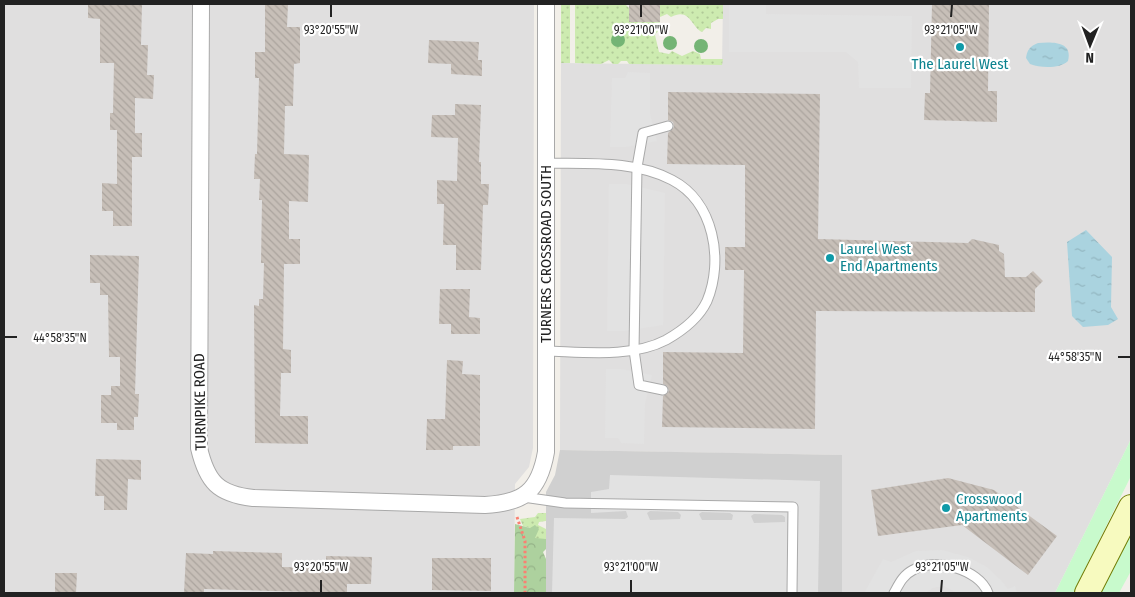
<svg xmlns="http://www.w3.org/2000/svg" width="1135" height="597" font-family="'Fira Sans Condensed',sans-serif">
<defs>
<pattern id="grass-dots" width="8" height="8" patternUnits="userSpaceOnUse" patternTransform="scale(1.25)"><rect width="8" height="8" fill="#cdebb0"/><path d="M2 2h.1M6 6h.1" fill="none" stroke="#b0c997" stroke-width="1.8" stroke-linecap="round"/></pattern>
<pattern id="forest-crowns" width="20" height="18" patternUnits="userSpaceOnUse" patternTransform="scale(1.25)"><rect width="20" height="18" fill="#add19e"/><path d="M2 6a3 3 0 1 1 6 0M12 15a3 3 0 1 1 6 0" fill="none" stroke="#95b388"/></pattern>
<pattern id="water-ripples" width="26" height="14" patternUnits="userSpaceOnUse" patternTransform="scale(1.25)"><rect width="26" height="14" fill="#aad3df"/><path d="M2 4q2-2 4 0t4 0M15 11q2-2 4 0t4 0" fill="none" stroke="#92b5bf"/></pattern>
<pattern id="building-back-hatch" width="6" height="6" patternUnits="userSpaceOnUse" patternTransform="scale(1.25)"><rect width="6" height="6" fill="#c7bfb8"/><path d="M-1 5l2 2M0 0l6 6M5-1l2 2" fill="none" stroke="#aba49e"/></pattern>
</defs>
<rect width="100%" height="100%" fill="#f2efe9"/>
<g fill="#e0dfdf">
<polygon points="4,4 534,4 533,448 529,467 515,484 514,593 4,593"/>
<polygon points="723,4 1131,4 1131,439 1055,593 842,593 841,455 560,450 561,63 722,65"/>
</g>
<polygon fill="#d0d0d0" points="560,450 842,455 842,593 546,593 546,492 555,475"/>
<g fill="url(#grass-dots)">
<rect x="561" y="4" width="9" height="59"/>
<polygon points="575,4 625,4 629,8 629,22 660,22 660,28 655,35 659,52 669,54 672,51 682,56 693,51 700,54 701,59 723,59 722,65 629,64 627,61 621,61 618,64 613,64 609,60 601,64 575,63"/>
<path d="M660,4h63v15h-5l-7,4v6l-5,-1 -4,4c-11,-5 -12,-25 -31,-15l-4,-3 -7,3z"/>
<polygon points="538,513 546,513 546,521 539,522 538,525 546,529 546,539 538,540 534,538 530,528 523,526 520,519 535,517"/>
</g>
<polygon fill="url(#forest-crowns)" points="515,524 530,528 535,525 539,529 535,538 546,539 546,549 543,552 546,559 546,593 514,593"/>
<g fill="#c8facc">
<polygon points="1131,439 1131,476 1073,593 1055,593"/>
<polygon points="1131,530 1131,571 1119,593 1100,593"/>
</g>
<g fill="#e2e2e2" fill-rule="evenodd">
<polygon points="729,4 766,4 766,14 912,16 911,88 859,88 858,62 846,52 729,52"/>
<polygon points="628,72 650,73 650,114 657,141 626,147 610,147 612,78 625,78"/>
<polygon points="609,184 626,184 665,193 663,325 624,331 607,331"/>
<polygon points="606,369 621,369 652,375 645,403 644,444 621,443 618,438 605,438"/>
<path d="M610,475l210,6 -2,112h-266l2,-75 71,1 3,-2 -2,-6 -35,2v-21l18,-3zM650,511l28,1 3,3 -1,4 -30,1 -3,-7zM702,512l28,1 3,2 -1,5h-30l-3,-6zM754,514l28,1 3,2v5l-31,1 -3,-7z"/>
<polygon points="942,550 968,557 987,567 1001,580 1008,589 1015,586 1017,593 957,593 944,586 933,588 925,593 864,593 883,559 891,562 916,551"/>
</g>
<g fill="url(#water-ripples)">
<path d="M1038,43c14,-1 35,-2 30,18 -8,8 -28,7 -38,3l-4,-6c1,-8 4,-12 12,-15z"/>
<polygon points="1086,230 1112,257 1111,307 1118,319 1108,325 1083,327 1072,316 1067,242"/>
</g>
<g fill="url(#building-back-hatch)">
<polygon points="88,4 142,4 141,45 148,45 147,75 154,75 153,99 135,98 135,133 142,133 142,157 132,157 132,226 113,226 113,211 102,211 102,183 117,184 117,130 110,130 110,113 113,113 114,63 100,63 100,19 88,18"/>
<polygon points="265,4 288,4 287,27 300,27 300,63 294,64 293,106 285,106 284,154 309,155 308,202 289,201 289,239 300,239 300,264 284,264 283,349 291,350 291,373 281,373 280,416 308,416 308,444 255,443 254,305 259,306 259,299 263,299 264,263 261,263 262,200 259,200 260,179 254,179 255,154 257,154 259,78 255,78 255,52 265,52"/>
<rect x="629" y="4" width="31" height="18"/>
<polygon points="932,4 989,4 988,91 997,91 997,122 924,120 925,93 930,93"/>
<polygon points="429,40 479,42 478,60 482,60 482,76 451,74 451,64 428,63"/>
<polygon points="668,92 820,94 818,239 968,243 972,239 999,245 999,251 1004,254 1005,277 1026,277 1033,271 1043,281 1035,289 1035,312 816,311 815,429 662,427 663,396 669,391 667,386 663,384 663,352 743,353 744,270 725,270 725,247 745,247 745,165 667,164 668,133 674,127 673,122 668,120"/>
<polygon points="455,104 481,105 479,162 481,162 481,184 489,184 488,205 483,205 481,270 456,270 456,245 443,245 444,204 437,204 437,180 457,181 458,138 431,137 432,115 455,115"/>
<polygon points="90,255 139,256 135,394 139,394 138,417 134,417 134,430 117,430 117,423 101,423 101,395 111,395 111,386 120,386 120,357 109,357 108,295 100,295 100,283 90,283"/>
<polygon points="440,289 470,289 469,317 480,318 480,334 451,334 451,324 439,324"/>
<polygon points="447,360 463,361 462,374 480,375 480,446 453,446 453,450 426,450 427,419 445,419"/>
<polygon points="96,459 141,460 141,480 128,479 127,510 104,510 104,496 95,496"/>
<polygon points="948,478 994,490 1057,536 1028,575 962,525 878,536 871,490"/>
<polygon points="213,551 282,553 282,567 326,568 326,556 372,557 371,584 347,584 347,593 204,589 204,593 184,593 186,553 213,554"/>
<polygon points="432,558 491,558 491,591 432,590"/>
<polygon points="55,573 77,573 76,593 55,593"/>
</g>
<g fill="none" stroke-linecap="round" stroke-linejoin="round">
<defs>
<g id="lane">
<path d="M545,163c42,1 90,-3 127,17 42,22 52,80 35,121 -8,17 -25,30 -41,39 -34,18 -82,12 -120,11"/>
<polyline points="663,390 639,385 634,350 637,167 643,133 668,126"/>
<polyline points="523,497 565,503 793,507 792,593"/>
<path d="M894,593c5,-9 9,-18 19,-23 22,-13 66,-1 75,23"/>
</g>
<path id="street" d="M201,4l-2,444c8,34 19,46 54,50l232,7c38,-2 54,-13 61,-53v-448"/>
<polyline id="secondary" points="1087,593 1131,507"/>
</defs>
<use href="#lane" stroke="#a9a9a9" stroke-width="11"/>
<use href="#street" stroke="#a9a9a9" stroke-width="18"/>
<use href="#secondary" stroke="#707d05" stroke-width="26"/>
<polyline stroke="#fa8072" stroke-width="3" stroke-dasharray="2.5 2.5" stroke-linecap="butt" points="517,517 525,541 525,593"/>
<use href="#lane" stroke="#fff" stroke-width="9"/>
<use href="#street" stroke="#fff" stroke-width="16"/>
<use href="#secondary" stroke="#f7fabf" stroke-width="24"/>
</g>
<g fill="#74b475">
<circle cx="618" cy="40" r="7"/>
<circle cx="670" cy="43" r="7"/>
<circle cx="701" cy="46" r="7"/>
</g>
<path fill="none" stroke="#222" stroke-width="2" d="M331,17v-12M641,17v-12M951,17l1,-12M5,337h12M1118,357h12M321,592v-12M631,592v-12M941,592l1,-12"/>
<g fill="#0f9aa8" stroke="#fff" stroke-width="2">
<circle cx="960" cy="47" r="5"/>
<circle cx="830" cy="258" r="5"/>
<circle cx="946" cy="508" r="5"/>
</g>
<g text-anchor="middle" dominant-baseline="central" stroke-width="4.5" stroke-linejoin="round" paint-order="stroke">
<g font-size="15" fill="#0d838f" stroke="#fff" text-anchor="start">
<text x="960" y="64" text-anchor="middle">The Laurel West</text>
<text x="840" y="249">Laurel West<tspan x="840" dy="17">End Apartments</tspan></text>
<text x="956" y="499">Crosswood<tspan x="956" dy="17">Apartments</tspan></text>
</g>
<g font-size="15" fill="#222" stroke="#fff">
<text transform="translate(546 254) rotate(-90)">TURNERS CROSSROAD SOUTH</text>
<text transform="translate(200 402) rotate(-91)">TURNPIKE ROAD</text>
</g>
</g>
<g font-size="12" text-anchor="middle" fill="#222" stroke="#fff" stroke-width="4.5" stroke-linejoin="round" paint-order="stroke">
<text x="331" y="34">93°20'55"W</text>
<text x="641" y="34">93°21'00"W</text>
<text x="951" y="34">93°21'05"W</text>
<text x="60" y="342">44°58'35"N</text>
<text x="1075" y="361">44°58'35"N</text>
<text x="321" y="571">93°20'55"W</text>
<text x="631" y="571">93°21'00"W</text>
<text x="942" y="571">93°21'05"W</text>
</g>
<rect width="1135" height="597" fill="none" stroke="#222222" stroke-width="10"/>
<g transform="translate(1090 45) rotate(181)" stroke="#ffffff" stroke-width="4" paint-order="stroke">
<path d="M0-4L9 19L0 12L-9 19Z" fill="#222222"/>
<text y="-8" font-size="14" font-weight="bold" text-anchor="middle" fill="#222222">N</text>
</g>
</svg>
